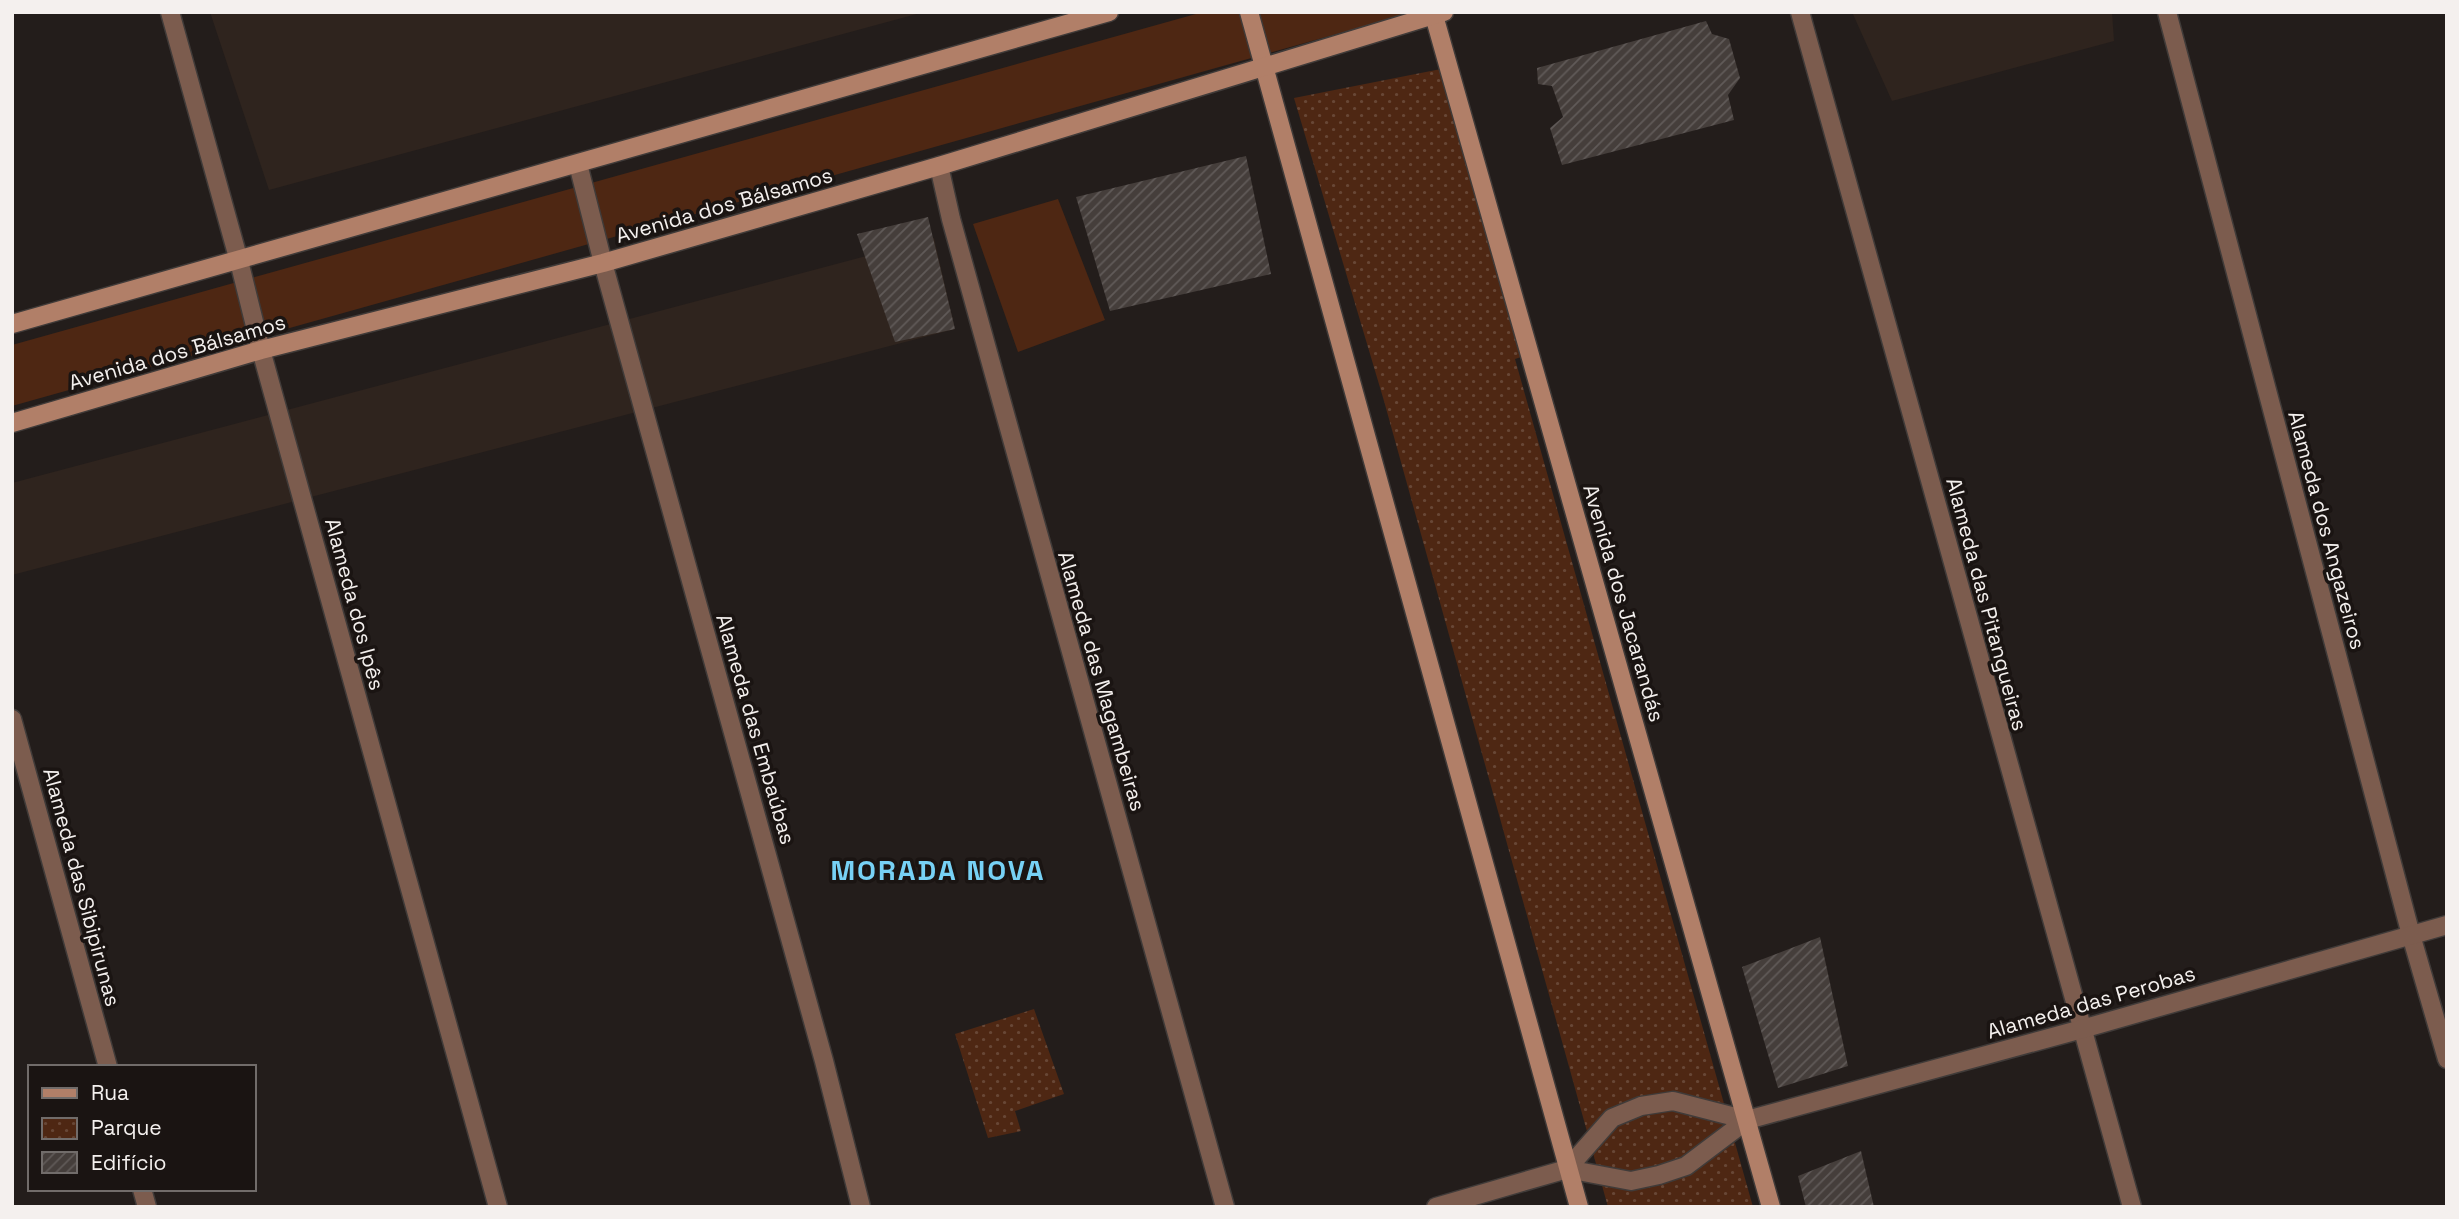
<svg xmlns="http://www.w3.org/2000/svg" width="2459" height="1219" font-family="'Space Grotesk',sans-serif">
<defs>
<pattern id="park-dots" width="8" height="8" patternUnits="userSpaceOnUse" patternTransform="scale(1.75)"><rect width="8" height="8" fill="#4e2713"/><path d="M2 2h.1M6 6h.1" fill="none" stroke="#684736" stroke-width="1.8" stroke-linecap="round"/></pattern>
<pattern id="building-hatch" width="6" height="6" patternUnits="userSpaceOnUse" patternTransform="scale(1.75)"><rect width="6" height="6" fill="#453e3b"/><path d="M-1 1l2-2M0 6l6-6M5 7l2-2" fill="none" stroke="#605a58"/></pattern>
</defs>
<rect width="100%" height="100%" fill="#231d1b"/>
<g fill="#2f241e">
<polygon points="210,12 924,12 269,190"/>
<polygon points="1852,12 2112,12 2114,41 1892,101"/>
<polygon points="934,238 955,329 12,575 12,483"/>
</g>
<g fill="#4e2713">
<polygon points="1203,12 1415,12 12,406 12,345"/>
<polygon points="1058,199 1105,320 1018,352 973,224"/>
</g>
<g fill="url(#park-dots)">
<polygon points="1441,69 1524,356 1515,359 1753,1207 1608,1207 1384,401 1294,98"/>
<polygon points="1034,1009 1064,1094 1015,1111 1021,1131 988,1138 955,1034"/>
</g>
<g fill="url(#building-hatch)">
<polygon points="1706,21 1712,34 1729,39 1740,78 1728,95 1734,120 1562,165 1550,128 1563,117 1552,86 1538,84 1537,68"/>
<polygon points="1246,156 1271,274 1110,311 1076,197"/>
<polygon points="928,217 955,329 895,342 857,234"/>
<polygon points="1820,937 1848,1066 1778,1088 1742,967"/>
<polygon points="1861,1151 1874,1207 1806,1207 1798,1176"/>
</g>
<g fill="none" stroke-linecap="round" stroke-linejoin="round">
<defs>
<g id="street">
<polyline points="170,12 239,261 261,350 498,1207"/>
<polyline points="1800,12 2132,1207"/>
<polyline points="2167,12 2411,935 2447,1059"/>
<polyline points="578,164 603,263 824,1061 861,1207"/>
<polyline points="939,166 951,219 1225,1207"/>
<polyline points="12,719 108,1067"/>
<polyline points="1567,1169 1612,1118 1641,1106 1673,1101 1747,1120"/>
<polyline points="142,1189 147,1207"/>
<polyline points="1436,1207 1567,1169 1631,1181 1659,1175 1686,1166 1747,1120 2082,1029 2447,925"/>
</g>
<g id="secondary">
<polyline points="1249,12 1579,1207"/>
<polyline points="1433,12 1771,1207"/>
<polyline points="12,324 1109,12"/>
<polyline points="12,423 261,350 603,263 939,166 1444,12"/>
</g>
</defs>
<use href="#street" stroke="#403b39" stroke-width="21"/>
<use href="#secondary" stroke="#403b39" stroke-width="21"/>
<use href="#street" stroke="#7c5c4e" stroke-width="18"/>
<use href="#secondary" stroke="#b17f68" stroke-width="18"/>
</g>
<g text-anchor="middle" dominant-baseline="central" stroke-width="7" stroke-linejoin="round" paint-order="stroke">
<g font-size="21" fill="#f4f0ee" stroke="#1a1412">
<text transform="translate(724 205) rotate(-16)">Avenida dos Bálsamos</text>
<text transform="translate(177 352) rotate(-16)">Avenida dos Bálsamos</text>
<text transform="translate(2327 530) rotate(75)">Alameda dos Angazeiros</text>
<text transform="translate(1624 603) rotate(74)">Avenida dos Jacarandás</text>
<text transform="translate(355 604) rotate(75)">Alameda dos Ipês</text>
<text transform="translate(1987 604) rotate(75)">Alameda das Pitangueiras</text>
<text transform="translate(1102 681) rotate(74)">Alameda das Magambeiras</text>
<text transform="translate(756 729) rotate(74)">Alameda das Embaúbas</text>
<text transform="translate(82 887) rotate(75)">Alameda das Sibipirunas</text>
<text transform="translate(2091 1002) rotate(-16)">Alameda das Perobas</text>
</g>
<g font-size="28" font-weight="bold" letter-spacing="2" fill="#77d1f5" stroke="#1a1412">
<text x="938" y="870">MORADA NOVA</text>
</g>
</g>
<rect width="2459" height="1219" fill="none" stroke="#f4f0ee" stroke-width="28"/>
<rect x="28" y="1065" width="228" height="126" fill="#1a1412" stroke="#716c6a" stroke-width="2"/>
<rect x="42" y="1088" width="35" height="10" fill="#b17f68" stroke="#716c6a" stroke-width="2"/>
<text x="91" y="1100" font-size="21" fill="#f4f0ee">Rua</text>
<rect x="42" y="1118" width="35" height="21" fill="url(#park-dots)" stroke="#716c6a" stroke-width="2"/>
<text x="91" y="1135" font-size="21" fill="#f4f0ee">Parque</text>
<rect x="42" y="1152" width="35" height="21" fill="url(#building-hatch)" stroke="#716c6a" stroke-width="2"/>
<text x="91" y="1170" font-size="21" fill="#f4f0ee">Edifício</text>
</svg>
